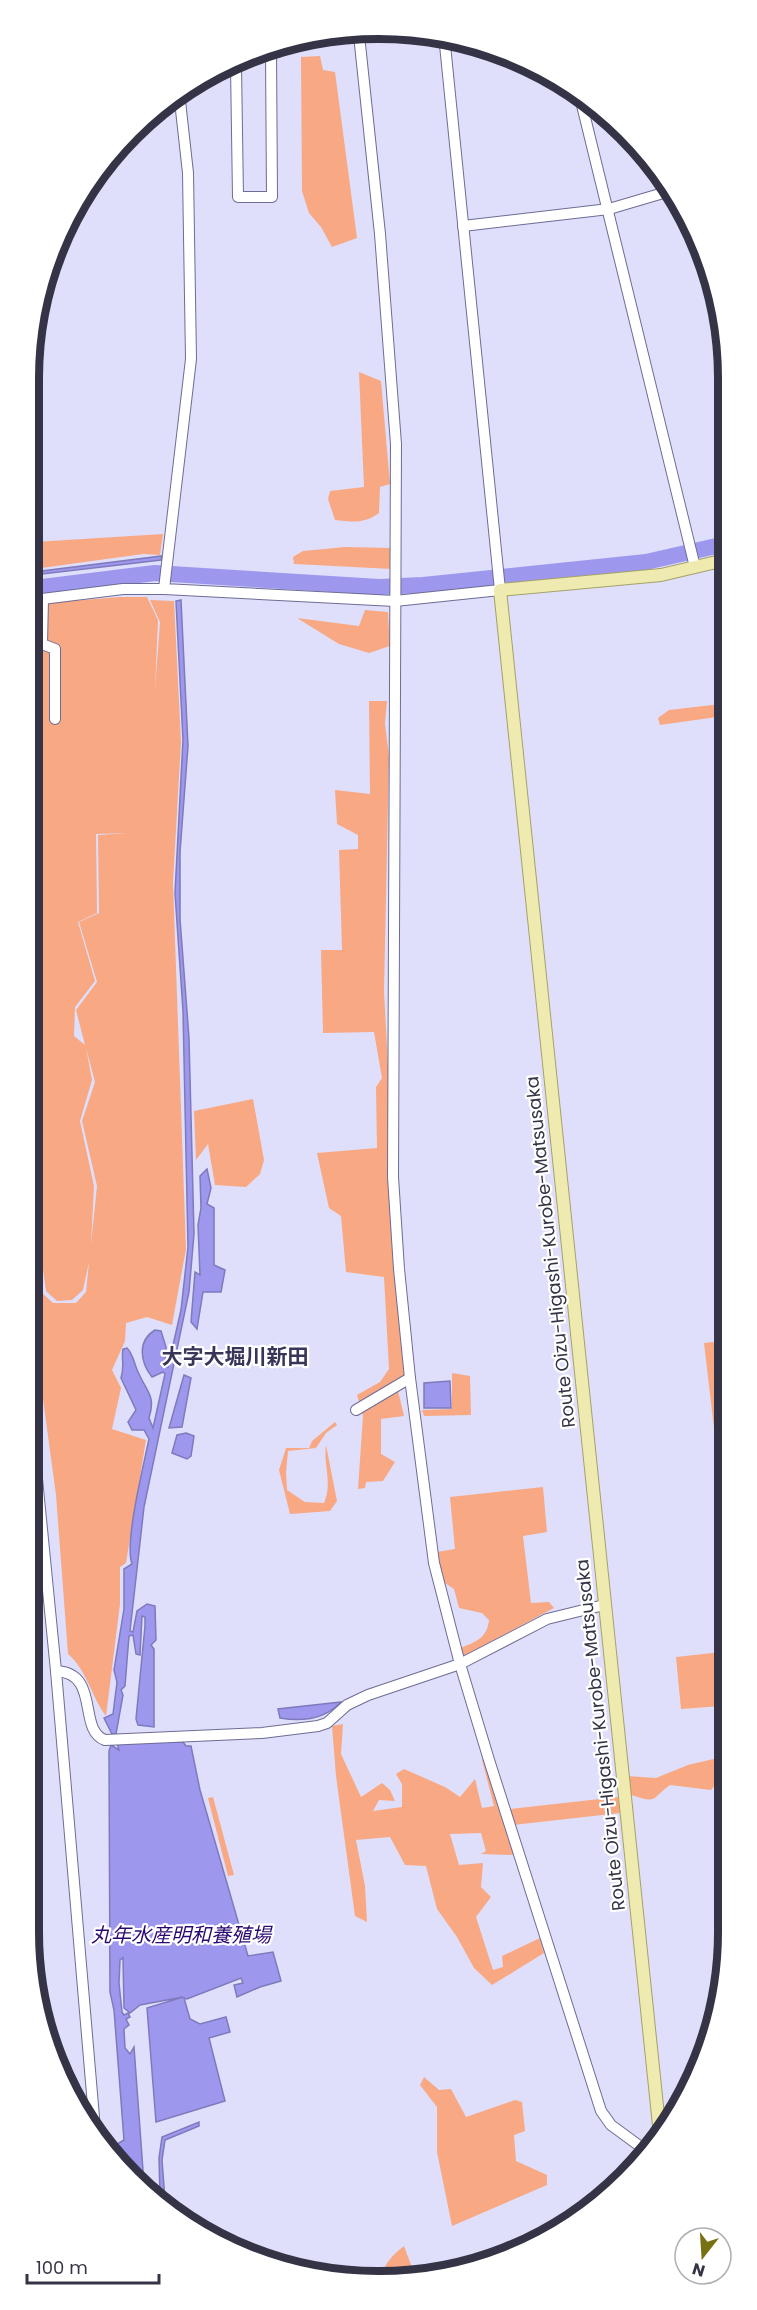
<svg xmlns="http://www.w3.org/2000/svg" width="757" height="2310" font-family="Poppins,'Noto Sans JP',sans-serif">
<rect width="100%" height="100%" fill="#dfdffb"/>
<g fill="#f8a883" fill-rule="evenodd">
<polygon points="320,56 323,70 335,72 357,238 332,247 321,227 309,213 302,191 301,57"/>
<path d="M359,372l22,9 9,103 -10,3 -1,26c-15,11 -27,9 -44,7l-7,-21 2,-8 34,-4z"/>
<polygon points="163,534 160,555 143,554 34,569 34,542"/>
<polygon points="345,547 391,548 392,569 294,564 293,557 303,551"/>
<path d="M120,597h27l11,23 -3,70 5,-68 -10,-22 24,1 7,141 -8,141 13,366 -14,76 -25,-8 -21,6 -1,18 -13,29 9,18 -9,41 34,11 -20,123 -6,4v37l-14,112c-15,-20 -19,-46 -38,-62l-12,-159 -25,-185v-94l10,76 12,11h23l10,-11 3,-30 -6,28 -11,10 -15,1 -11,-10 -14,-101 2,-586zM127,833l-29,2 1,78 -20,9 18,60 -21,28 9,35 -11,-9 1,-29 20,-26 -17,-59 19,-9 -1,-79zM86,1048l9,34 -13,39 15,65 -6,59 3,-59 -14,-65 12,-41z"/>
<polygon points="365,610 388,612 390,646 369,653 339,644 297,618 359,626"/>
<polygon points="369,701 387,701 385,723 389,757 384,991 388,1066 388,1158 392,1231 406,1374 396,1382 404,1416 381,1419 381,1454 395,1462 383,1481 366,1482 365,1488 358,1489 363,1416 357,1395 380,1382 389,1369 384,1277 346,1272 341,1216 329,1208 317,1153 377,1148 376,1087 382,1078 374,1032 323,1033 321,950 342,950 339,850 358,849 358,835 337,824 335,790 370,794"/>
<polygon points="721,704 724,716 660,725 658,718 669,710"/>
<polygon points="253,1099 264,1160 260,1174 246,1187 215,1185 208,1144 196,1160 194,1111"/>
<polygon points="723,1341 723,1444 716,1445 704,1343"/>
<polygon points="452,1373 470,1376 471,1415 424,1416 422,1410 452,1409"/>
<path d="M335,1422l2,3 -11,8 -10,15 -28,3 -2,21 1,18 18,12 19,1c9,-20 -1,-38 2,-58l11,56 -7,10 -40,3 -11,-44 7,-22h23l3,-7z"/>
<path d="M543,1487l4,45 -24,4 8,67 18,-1 5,6 -92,49 -2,-9c16,-6 27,-10 29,-28l-7,-7 -23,-5 -5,-19 -12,-8 -5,-29 18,-3 -5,-52z"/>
<polygon points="722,1652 722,1706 681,1709 676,1657"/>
<polygon points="343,1724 341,1754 361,1797 382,1783 390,1790 395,1801 379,1800 373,1811 402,1807 402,1784 396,1774 404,1769 445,1787 460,1797 475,1779 482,1808 494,1806 482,1760 485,1755 514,1855 481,1854 486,1851 481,1833 450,1834 459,1865 483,1863 481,1887 491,1897 476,1917 493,1970 503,1967 502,1956 540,1938 544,1953 492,1985 474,1968 457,1937 437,1909 426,1866 405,1865 390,1837 356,1840 365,1886 367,1922 355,1916 336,1776 332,1726"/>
<path d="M722,1757v24h-4l-7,9 -41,-5c-21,16 -12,18 -39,10l-4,-19 29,2 32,-13z"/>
<polygon points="213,1797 234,1875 228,1876 208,1798"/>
<polygon points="618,1797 620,1813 513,1825 510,1809"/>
<polygon points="424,2077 439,2090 451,2089 466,2117 515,2100 522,2102 525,2131 514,2135 516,2161 547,2175 547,2185 452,2226 437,2152 437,2107 420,2085"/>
<path d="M404,2246l10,27 -32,2c3,-13 12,-21 22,-29z"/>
</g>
<g fill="#9d98ee" stroke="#7e7abc" stroke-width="1.5">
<polygon points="162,556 161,560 34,575 34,572"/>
<path d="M181,600l7,146 -8,106v67l9,119 5,196 -5,58 -45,215 -14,124 3,1 4,-21 10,-7 8,2 1,34 -5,5 3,4v78l-16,-2 -2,-6 9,-93v-9l-3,-1 -2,39 -4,-1 -3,-19 -4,1 -4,50 -4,4 2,5 -7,39h-4l-8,-16 9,-4 4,-32 -3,-12 10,-61v-40l8,-5c-8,-21 12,-100 17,-125l-5,-9h-12l-4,-8 8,-12 -15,-32c4,-13 0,-19 2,-29l4,-1c7,7 7,17 12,26 8,18 17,22 10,44l4,10 12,-54 -2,-2 -11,5c-12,-15 -15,-36 3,-47l6,1 5,16 -1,20h3l13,-57 7,-63 -5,-236 -8,-118 8,-153 -7,-139z"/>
<polygon points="207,1169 211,1188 207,1204 214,1208 214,1265 225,1270 221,1292 203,1292 197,1329 191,1322 195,1272 200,1275 198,1225 201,1208 200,1176"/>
<polygon points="184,1375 191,1378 182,1427 169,1428"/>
<polygon points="450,1381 451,1408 424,1408 424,1383"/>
<polygon points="186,1433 194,1436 191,1456 187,1459 172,1453 177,1435"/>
<path d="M341,1702c-16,17 -38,20 -61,16l-2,-9z"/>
<polygon points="183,1742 186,1746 191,1746 200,1790 248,1956 273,1952 281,1981 260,1987 237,1997 234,1985 243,1983 241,1978 187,1999 184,1998 190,2019 200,2024 226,2017 230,2032 209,2038 225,2101 156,2122 147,2008 183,1997 140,2005 130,2013 124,2008 123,1958 120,1960 119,1983 122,2012 124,2015 128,2013 130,2017 126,2019 129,2025 124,2029 125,2048 130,2054 134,2047 144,2184 116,2163 110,2154 112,2147 124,2140 114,2010 110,1992 109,1751 111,1745 119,1750 117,1743"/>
<polygon points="29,1832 42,1999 29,1931"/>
<polygon points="199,2122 199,2126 165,2140 162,2160 165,2200 160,2197 159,2158 162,2137"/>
</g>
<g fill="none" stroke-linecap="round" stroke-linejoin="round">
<polyline stroke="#9d98ee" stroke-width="16" points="34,588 155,573 379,587 423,585 646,562 725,544"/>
<defs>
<g id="minor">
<polyline points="359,35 380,234 396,444 393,1177 399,1269 410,1378 434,1563 460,1664 489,1760 601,2111 611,2125 645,2150"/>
<polyline points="236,66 238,197 272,197 271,52"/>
<polyline points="179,92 188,173 191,359 164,589 395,601 500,590 444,35"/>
<polyline points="580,97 695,567"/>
<polyline points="463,226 609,209 670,191"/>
<polyline points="43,599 42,644 55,649 55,719"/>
<polyline points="34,600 123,589 164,589"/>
<polyline points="356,1410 410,1378"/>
<polyline points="31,1418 56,1671 95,2129"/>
<path d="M56,1671c45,2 21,59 49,69l157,-7 56,-7 9,-3 20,-18 21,-10 92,-31 87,-45 57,-14"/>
</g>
<polyline id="major" points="660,2135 500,590 661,575 725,560"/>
</defs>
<use href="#minor" stroke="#6d6c94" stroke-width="12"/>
<use href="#major" stroke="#a5a169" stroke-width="14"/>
<use href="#minor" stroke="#fff" stroke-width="10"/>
<use href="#major" stroke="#eeeab0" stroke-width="12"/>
</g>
<g text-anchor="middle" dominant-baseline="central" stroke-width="4.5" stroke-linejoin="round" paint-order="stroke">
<g font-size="18" fill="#343446" stroke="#fff">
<text transform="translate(550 1252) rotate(-96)">Route Oizu-Higashi-Kurobe-Matsusaka</text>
<text transform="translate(600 1735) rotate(-96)">Route Oizu-Higashi-Kurobe-Matsusaka</text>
</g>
<g font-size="20" font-style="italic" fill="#2a0970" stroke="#fff">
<text x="181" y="1935">丸年水産明和養殖場</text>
</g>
<g font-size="21" font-weight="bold" fill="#383559" stroke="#fff">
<text x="235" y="1356">大字大堀川新田</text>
</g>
</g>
<path d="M0 0H757V2310H0ZM378 39H379A339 339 0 0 1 718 378V1932A339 339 0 0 1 379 2271H378A339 339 0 0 1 39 1932V378A339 339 0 0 1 378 39Z" fill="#fff" fill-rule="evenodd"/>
<path fill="none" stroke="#343446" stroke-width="8" d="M378 39H379A339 339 0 0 1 718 378V1932A339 339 0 0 1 379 2271H378A339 339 0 0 1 39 1932V378A339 339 0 0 1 378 39Z"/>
<g transform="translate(703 2256) rotate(197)"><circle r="28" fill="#ffffff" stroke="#aeaeb5" stroke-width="1.5"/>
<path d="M0-4.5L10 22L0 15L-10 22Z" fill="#787113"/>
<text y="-9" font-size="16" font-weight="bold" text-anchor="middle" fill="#343446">N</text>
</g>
<path d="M27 2274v9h132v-9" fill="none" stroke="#343446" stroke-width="3"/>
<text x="36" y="2274" font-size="18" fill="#343446" stroke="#ffffff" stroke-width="4.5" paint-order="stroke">100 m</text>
</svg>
